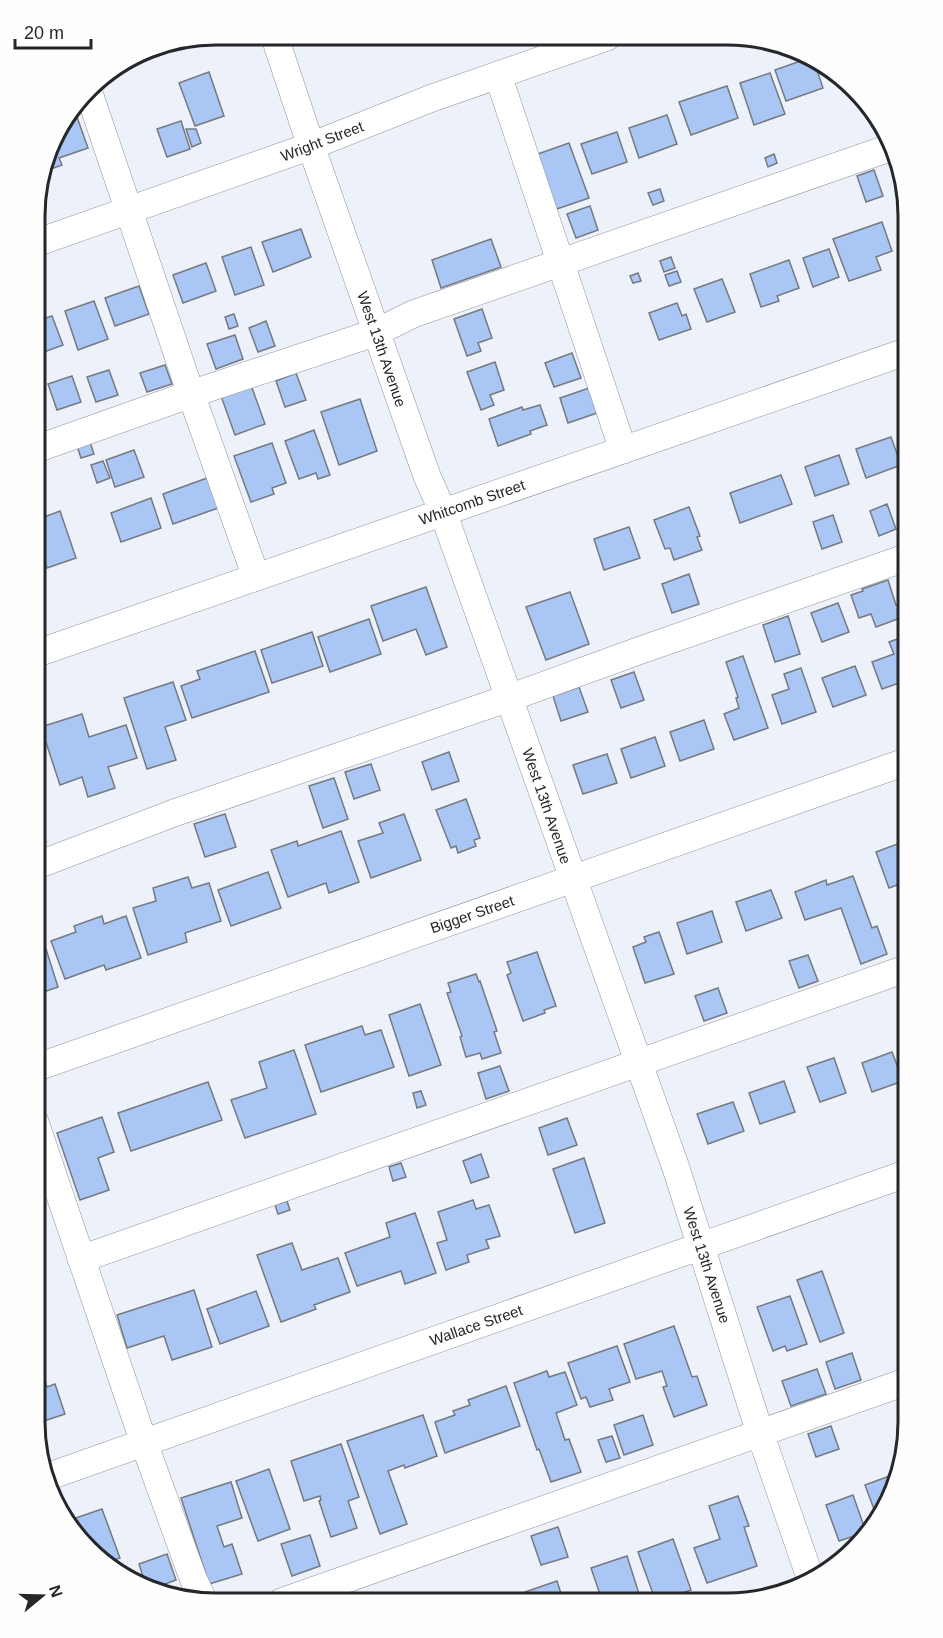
<svg xmlns="http://www.w3.org/2000/svg" width="943" height="1638" font-family="Arial,sans-serif">
<rect width="100%" height="100%" fill="#ecf1fa"/>
<g fill="#aac6f5" stroke="#757a81" stroke-width="1.5">
<polygon points="806,59 815,64 823,88 786,101 775,70"/>
<polygon points="209,72 224,116 195,126 179,83"/>
<polygon points="770,73 785,114 754,125 740,83"/>
<polygon points="727,86 738,118 691,135 679,102"/>
<polygon points="667,115 677,144 639,158 629,128"/>
<polygon points="77,117 88,148 59,158 62,165 42,172 53,135 64,122"/>
<polygon points="181,121 190,149 167,157 157,129"/>
<polygon points="186,129 196,129 201,143 192,147"/>
<polygon points="617,132 627,162 592,174 581,144"/>
<polygon points="569,143 589,198 554,210 535,155"/>
<polygon points="774,154 777,163 768,167 765,158"/>
<polygon points="874,170 883,196 866,202 857,176"/>
<polygon points="660,189 664,201 653,205 648,193"/>
<polygon points="590,206 598,230 576,238 567,214"/>
<polygon points="908,219 908,246 900,222"/>
<polygon points="882,222 892,251 876,257 881,270 849,281 833,239"/>
<polygon points="301,229 311,257 273,272 262,242"/>
<polygon points="491,239 501,267 441,288 432,260"/>
<polygon points="251,247 264,285 235,295 222,257"/>
<polygon points="829,249 839,277 813,287 803,258"/>
<polygon points="671,257 675,268 664,272 660,261"/>
<polygon points="789,260 799,288 777,296 779,301 761,307 750,274"/>
<polygon points="206,263 216,291 183,303 173,275"/>
<polygon points="677,271 681,282 669,286 665,275"/>
<polygon points="638,273 641,281 633,283 630,276"/>
<polygon points="722,279 735,312 707,322 694,289"/>
<polygon points="139,286 149,314 115,326 105,298"/>
<polygon points="94,301 108,339 78,350 65,311"/>
<polygon points="677,303 682,316 686,314 691,329 659,340 649,313"/>
<polygon points="482,309 492,338 478,343 481,351 467,356 454,319"/>
<polygon points="234,314 238,326 229,329 225,317"/>
<polygon points="52,316 63,345 36,355 36,321"/>
<polygon points="266,321 275,346 258,352 249,328"/>
<polygon points="235,335 243,359 216,369 207,344"/>
<polygon points="572,353 581,378 554,387 545,363"/>
<polygon points="495,362 504,390 490,395 494,405 481,410 467,372"/>
<polygon points="165,365 172,384 147,392 140,373"/>
<polygon points="109,370 118,395 96,402 87,377"/>
<polygon points="296,373 306,400 285,407 276,381"/>
<polygon points="72,376 81,402 57,410 48,384"/>
<polygon points="251,385 265,424 235,435 221,396"/>
<polygon points="592,387 600,412 568,423 560,398"/>
<polygon points="360,399 377,451 339,465 321,412"/>
<polygon points="540,405 547,425 530,431 531,434 498,446 489,419 522,407 523,410"/>
<polygon points="314,430 330,475 318,479 316,473 299,479 285,441"/>
<polygon points="891,437 901,465 866,478 856,449"/>
<polygon points="90,442 94,454 81,458 77,446"/>
<polygon points="272,443 286,483 272,488 274,494 251,502 234,456"/>
<polygon points="134,450 144,477 115,487 106,460"/>
<polygon points="839,455 849,484 815,496 805,467"/>
<polygon points="103,461 110,478 97,483 91,465"/>
<polygon points="781,475 792,504 740,523 730,493"/>
<polygon points="207,478 218,508 173,524 163,494"/>
<polygon points="151,498 161,528 121,542 111,513"/>
<polygon points="887,504 896,529 879,536 870,511"/>
<polygon points="689,507 700,536 697,537 702,550 674,560 670,548 665,549 654,520"/>
<polygon points="60,511 76,558 47,568 36,533 36,520"/>
<polygon points="833,515 842,542 822,549 813,522"/>
<polygon points="629,527 640,558 604,570 594,539"/>
<polygon points="689,574 699,604 672,613 662,584"/>
<polygon points="888,580 896,605 899,604 903,617 876,627 871,614 859,618 851,595 863,591 862,589"/>
<polygon points="426,587 447,647 426,655 416,629 383,641 371,606"/>
<polygon points="570,592 589,644 546,660 526,607"/>
<polygon points="838,603 849,632 822,642 811,613"/>
<polygon points="788,616 800,654 775,662 763,625"/>
<polygon points="369,619 381,654 330,672 318,637"/>
<polygon points="312,632 323,666 272,683 261,650"/>
<polygon points="903,637 908,653 908,680 882,689 872,662 894,654 889,642"/>
<polygon points="255,651 269,692 192,718 181,686 200,679 197,671"/>
<polygon points="743,656 768,728 734,740 724,714 739,708 736,698 738,697 726,662"/>
<polygon points="855,666 866,695 833,707 822,678"/>
<polygon points="801,668 816,712 782,724 772,695 789,689 784,674"/>
<polygon points="634,672 644,700 621,708 611,680"/>
<polygon points="173,682 186,720 165,727 176,760 147,769 124,698"/>
<polygon points="579,687 588,712 561,721 553,696"/>
<polygon points="82,714 89,737 126,725 137,758 108,767 115,788 88,797 82,777 60,785 41,727"/>
<polygon points="704,720 714,749 680,761 670,732"/>
<polygon points="655,737 665,766 631,778 621,749"/>
<polygon points="449,752 459,781 432,790 422,762"/>
<polygon points="607,754 617,783 583,794 573,765"/>
<polygon points="371,764 380,790 354,799 345,772"/>
<polygon points="334,778 348,819 323,828 309,786"/>
<polygon points="466,799 480,838 474,840 476,846 458,853 456,846 451,848 436,810"/>
<polygon points="35,812 46,842 35,846"/>
<polygon points="225,814 236,847 205,857 194,824"/>
<polygon points="404,814 421,860 371,878 358,841 383,833 379,823"/>
<polygon points="341,831 359,882 329,893 326,883 288,897 271,850 297,841 298,846"/>
<polygon points="908,840 908,881 889,888 876,852"/>
<polygon points="268,872 281,908 231,926 218,890"/>
<polygon points="853,876 872,928 877,926 887,954 861,964 841,908 805,920 795,892 826,880 827,885"/>
<polygon points="188,877 192,888 209,883 221,921 185,933 187,942 148,955 133,908 156,901 153,888"/>
<polygon points="771,890 782,918 746,931 736,902"/>
<polygon points="712,911 722,942 687,954 677,923"/>
<polygon points="102,916 104,924 126,916 141,958 106,970 104,965 65,979 51,941 76,932 74,926"/>
<polygon points="659,932 674,974 645,983 633,947 646,942 644,937"/>
<polygon points="46,949 58,987 35,995 35,952"/>
<polygon points="537,952 556,1006 544,1010 545,1013 523,1021 507,975 511,973 507,962"/>
<polygon points="808,955 818,981 799,988 789,961"/>
<polygon points="476,974 479,982 480,981 497,1031 494,1032 501,1053 482,1059 480,1053 466,1057 460,1037 462,1036 447,993 451,992 448,983"/>
<polygon points="718,988 727,1013 704,1021 695,996"/>
<polygon points="420,1004 441,1065 409,1076 389,1015"/>
<polygon points="362,1026 365,1035 381,1030 394,1067 321,1092 305,1045"/>
<polygon points="294,1050 316,1114 245,1138 231,1100 267,1088 259,1062"/>
<polygon points="892,1052 903,1081 872,1092 862,1063"/>
<polygon points="834,1058 846,1093 820,1102 807,1067"/>
<polygon points="500,1066 509,1091 486,1099 478,1073"/>
<polygon points="784,1081 795,1112 760,1124 749,1093"/>
<polygon points="208,1082 222,1120 131,1151 118,1113"/>
<polygon points="421,1091 426,1105 417,1108 413,1093"/>
<polygon points="733,1102 744,1131 708,1144 697,1114"/>
<polygon points="102,1117 114,1152 98,1158 109,1190 80,1200 57,1133"/>
<polygon points="567,1118 577,1145 548,1155 539,1128"/>
<polygon points="481,1154 489,1177 471,1183 463,1161"/>
<polygon points="584,1158 605,1223 575,1233 553,1169"/>
<polygon points="401,1163 406,1177 393,1181 389,1167"/>
<polygon points="473,1200 476,1209 489,1205 500,1236 486,1240 489,1248 467,1255 469,1262 446,1270 437,1243 447,1240 438,1212"/>
<polygon points="287,1201 290,1210 278,1214 275,1205"/>
<polygon points="415,1213 436,1273 405,1284 401,1271 357,1286 345,1253 390,1237 386,1223"/>
<polygon points="292,1243 302,1270 338,1258 350,1292 314,1305 316,1309 281,1322 257,1255"/>
<polygon points="822,1271 844,1333 820,1342 797,1280"/>
<polygon points="194,1290 212,1347 172,1360 164,1336 127,1348 117,1315"/>
<polygon points="256,1291 269,1326 220,1344 207,1309"/>
<polygon points="790,1296 807,1344 787,1351 785,1346 773,1351 757,1307"/>
<polygon points="674,1326 692,1377 697,1376 707,1405 674,1417 663,1387 667,1386 662,1371 636,1379 624,1344"/>
<polygon points="617,1346 630,1382 609,1389 613,1400 590,1407 586,1397 581,1399 568,1363"/>
<polygon points="852,1353 861,1380 835,1389 826,1362"/>
<polygon points="35,1356 36,1356 47,1387 55,1384 65,1414 38,1423 35,1412"/>
<polygon points="817,1369 826,1394 791,1406 782,1381"/>
<polygon points="547,1371 549,1377 565,1372 577,1405 556,1413 565,1440 569,1439 581,1472 551,1482 539,1449 537,1450 514,1383"/>
<polygon points="506,1386 520,1426 445,1453 435,1422 455,1415 453,1411 470,1405 468,1400"/>
<polygon points="423,1415 437,1456 405,1468 404,1465 388,1471 407,1524 380,1534 347,1441"/>
<polygon points="643,1415 653,1445 624,1455 614,1425"/>
<polygon points="831,1426 839,1449 816,1457 808,1434"/>
<polygon points="612,1436 620,1458 606,1462 598,1440"/>
<polygon points="341,1444 359,1497 348,1501 357,1528 331,1537 319,1501 321,1500 320,1496 304,1501 291,1461"/>
<polygon points="269,1469 290,1529 258,1541 236,1481"/>
<polygon points="895,1474 898,1482 878,1520 865,1485"/>
<polygon points="231,1482 242,1518 217,1526 224,1547 232,1544 242,1574 209,1584 181,1498"/>
<polygon points="853,1495 866,1532 839,1541 826,1505"/>
<polygon points="738,1496 749,1526 744,1527 757,1566 707,1583 694,1548 720,1539 709,1506"/>
<polygon points="102,1509 120,1558 103,1564 69,1528 67,1521"/>
<polygon points="558,1527 568,1557 541,1565 531,1536"/>
<polygon points="310,1535 320,1566 292,1576 281,1544"/>
<polygon points="673,1539 691,1590 656,1602 638,1552"/>
<polygon points="167,1554 176,1580 157,1587 145,1583 139,1564"/>
<polygon points="627,1556 641,1600 631,1603 603,1603 591,1568"/>
<polygon points="557,1581 564,1603 529,1603 525,1592"/>
<polygon points="397,1594 400,1603 374,1602"/>
<polygon points="366,1597 368,1602 350,1602"/>
<polygon points="513,1598 515,1603 500,1603"/>
</g>
<g fill="none" stroke-linecap="round" stroke-linejoin="round">
<defs>
<g id="minor">
<polyline points="274,35 311,146 427,476 443,512 676,1168 760,1433 811,1580"/>
<polyline points="498,75 623,450"/>
<polyline points="88,90 191,394 256,577"/>
<polyline points="36,243 311,146 432,98 607,37"/>
<polyline points="36,449 191,394 377,332 413,314 892,147"/>
<polyline points="35,654 908,351"/>
<polyline points="35,866 174,813 509,698 641,650 908,557"/>
<polyline points="35,1068 908,761"/>
<polyline points="35,1122 144,1443 193,1578 204,1602"/>
<polyline points="81,1259 908,968"/>
<polyline points="44,1478 908,1173"/>
<polyline points="281,1602 908,1381"/>
</g>
</defs>
<use href="#minor" stroke="#90959c" stroke-width="28"/>
<use href="#minor" stroke="#fff" stroke-width="27"/>
</g>
<g text-anchor="middle" dominant-baseline="central" stroke-width="4.5" stroke-linejoin="round" paint-order="stroke">
<g font-size="15" fill="#25272a" stroke="#fefefe">
<text transform="translate(322 141) rotate(-21)">Wright Street</text>
<text transform="translate(382 349) rotate(71)">West 13th Avenue</text>
<text transform="translate(472 502) rotate(-19)">Whitcomb Street</text>
<text transform="translate(547 806) rotate(71)">West 13th Avenue</text>
<text transform="translate(472 914) rotate(-19)">Bigger Street</text>
<text transform="translate(707 1265) rotate(72)">West 13th Avenue</text>
<text transform="translate(476 1325) rotate(-19)">Wallace Street</text>
</g>
</g>
<path d="M0 0H943V1638H0ZM216 45H727A171 171 0 0 1 898 216V1422A171 171 0 0 1 727 1593H216A171 171 0 0 1 45 1422V216A171 171 0 0 1 216 45Z" fill="#fefefe" fill-rule="evenodd"/>
<path fill="none" stroke="#25272a" stroke-width="3" d="M216 45H727A171 171 0 0 1 898 216V1422A171 171 0 0 1 727 1593H216A171 171 0 0 1 45 1422V216A171 171 0 0 1 216 45Z"/>
<g transform="translate(42 1596) rotate(71)" stroke="#fefefe" stroke-width="4.5" paint-order="stroke">
<path d="M0-4.5L10 22L0 15L-10 22Z" fill="#25272a"/>
<text y="-9" font-size="16" font-weight="bold" text-anchor="middle" fill="#25272a">N</text>
</g>
<path d="M15 39v9h76v-9" fill="none" stroke="#25272a" stroke-width="3"/>
<text x="24" y="39" font-size="18" fill="#25272a" stroke="#fefefe" stroke-width="4.5" paint-order="stroke">20 m</text>
</svg>
